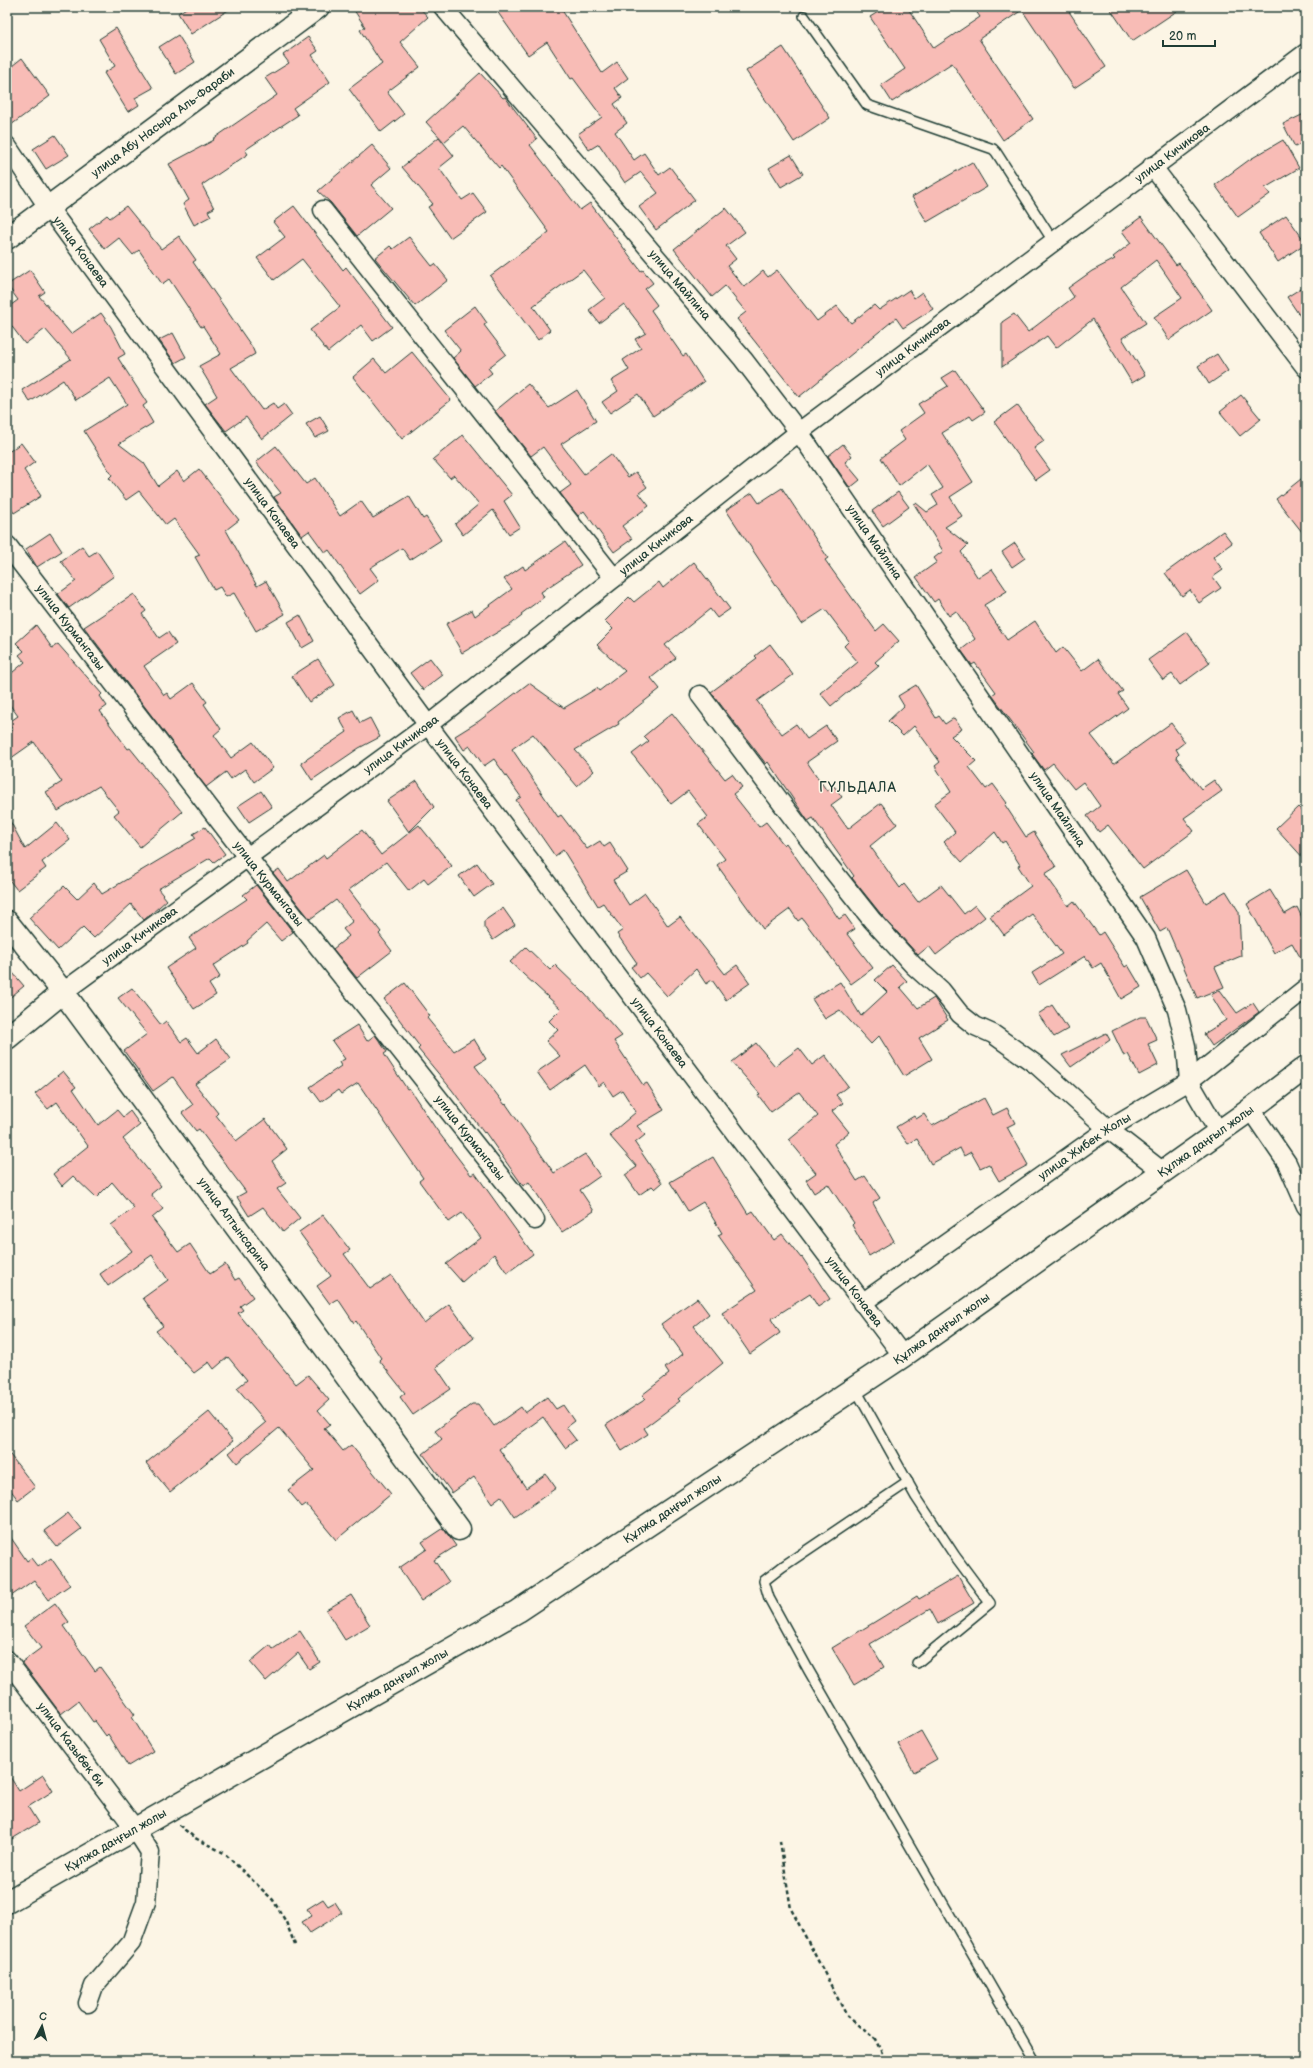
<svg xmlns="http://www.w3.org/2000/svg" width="1313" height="2068" font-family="'Balsamiq Sans',sans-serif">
<rect width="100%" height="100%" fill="#fcf5e5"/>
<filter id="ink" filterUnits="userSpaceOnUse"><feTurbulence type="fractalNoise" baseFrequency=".025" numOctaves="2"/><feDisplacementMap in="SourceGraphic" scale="8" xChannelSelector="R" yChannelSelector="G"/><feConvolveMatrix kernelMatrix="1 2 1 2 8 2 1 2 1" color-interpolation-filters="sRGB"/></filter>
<g filter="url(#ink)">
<g fill="#f8bcb6" stroke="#1f3d34">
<polygon points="188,7 233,7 191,34 178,13"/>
<polygon points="352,7 419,7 428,17 400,42 420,67 387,92 404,114 381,132 349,89 382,64 360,30 365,27"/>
<polygon points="494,7 560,7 602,73 617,62 628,78 615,88 622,98 614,104 627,123 615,132 634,160 644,153 659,175 670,167 695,200 656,230 639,207 658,193 641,172 625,183 599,144 589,150 578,134 602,117 573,78 571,79 547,42 528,55"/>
<polygon points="886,7 907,7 934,48 980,17 973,7 1066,7 1106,67 1074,88 1022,10 979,39 1033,119 1003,140 952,63 892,102 881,85 905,69 870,17"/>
<polygon points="1109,7 1183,7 1132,41"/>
<polygon points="116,28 153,88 135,98 139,105 128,112 104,73 115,66 99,39"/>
<polygon points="178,35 195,62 176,74 159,47"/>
<polygon points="308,37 318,51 312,55 330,82 293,108 298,115 245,150 248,154 202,185 214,208 208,211 211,216 194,225 183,204 189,200 169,164 214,140 213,139 277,95 265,78 289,63 283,55"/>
<polygon points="783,47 830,118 794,142 746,71"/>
<polygon points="22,58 50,96 7,128 7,70"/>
<polygon points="480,73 503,98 505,97 537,139 530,145 580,210 590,203 641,271 643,270 653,283 645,289 657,305 651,310 683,356 686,354 704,382 653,416 638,394 610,413 602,402 618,391 611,381 629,370 623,360 641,348 635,339 646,333 624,304 599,323 589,310 605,298 583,270 533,306 550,330 538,340 490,276 549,232 501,166 499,168 463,126 444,142 426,122"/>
<polygon points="1306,113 1306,141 1295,147 1283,124"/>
<polygon points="55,135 69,155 46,169 33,149"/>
<polygon points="439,137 454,156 439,168 462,200 473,193 487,212 450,238 428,207 433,204 402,167"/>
<polygon points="1283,140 1299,168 1265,188 1270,194 1238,217 1215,185 1249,160"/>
<polygon points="372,145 391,168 371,185 391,208 357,236 331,203 318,191"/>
<polygon points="791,155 803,174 781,187 769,168"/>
<polygon points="972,162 987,187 927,222 912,197"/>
<polygon points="126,206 161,249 179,236 196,260 193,262 252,347 255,354 231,368 262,410 273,403 277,409 284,404 292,415 262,439 246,417 226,431 205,404 217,396 199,366 221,354 203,326 201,327 169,279 162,284 139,250 133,255 119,238 105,249 89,229 107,215 110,218"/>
<polygon points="294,206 343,270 346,267 392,327 373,341 361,325 328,352 310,330 340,307 302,259 274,280 257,258 285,237 273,222"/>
<polygon points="726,208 745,232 726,246 736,259 727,266 744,287 763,271 768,277 777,270 817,321 837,306 851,323 874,305 879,310 909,290 914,298 922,292 933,309 903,328 896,318 799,397 737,319 746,312 725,286 712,297 674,249"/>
<polygon points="1286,215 1306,243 1278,262 1259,233"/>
<polygon points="1141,217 1176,265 1179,263 1212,310 1169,340 1154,317 1182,298 1156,260 1121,287 1146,323 1122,338 1145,375 1132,383 1093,319 1056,348 1047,336 1002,367 1002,322 1014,314 1028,332 1074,297 1068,288 1092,271 1115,259 1113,257 1131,243 1122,231"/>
<polygon points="409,237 432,266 435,264 448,280 415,306 375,258 390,246 393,249"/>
<polygon points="30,270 45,292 39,296 71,334 101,313 111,327 125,354 118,358 147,403 143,406 153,423 119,444 144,463 158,486 177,471 184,481 199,469 239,520 226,530 257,586 266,581 285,614 256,631 234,593 226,597 220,587 214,590 195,557 200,555 174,519 166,525 139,491 126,500 109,478 112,475 84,431 127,404 110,378 76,400 63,380 30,402 22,390 71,359 45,329 25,344 7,320 7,308 18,300 7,285"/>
<polygon points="1306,285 1306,325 1287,297"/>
<polygon points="475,306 487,323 484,325 506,354 488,368 492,373 475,386 453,358 461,351 444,330"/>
<polygon points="173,333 186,357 175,363 159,340"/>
<polygon points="412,352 451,400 402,439 353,377 374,359 386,373"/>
<polygon points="1217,354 1228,371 1209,384 1198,366"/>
<polygon points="955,370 985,412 973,420 970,416 942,433 973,482 950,497 962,516 945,527 968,545 961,552 978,578 992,569 1007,591 984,605 1007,640 1035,621 1056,653 1063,647 1082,671 1098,659 1123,691 1118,694 1128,708 1091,735 1114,764 1171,723 1185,742 1176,749 1179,754 1176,757 1201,789 1214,780 1222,791 1184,818 1194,831 1143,869 1108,825 1099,832 1087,816 1100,806 1083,782 1074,789 1053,763 1044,770 1032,754 1034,752 992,695 996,692 975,663 972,665 961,650 975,639 956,611 949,616 938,599 934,602 916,577 937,562 934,558 943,551 914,504 916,503 927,512 938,505 932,495 943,488 927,464 899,486 881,458 905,440 899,431 924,413 918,404 948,386 942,378"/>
<polygon points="528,384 549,408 577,390 596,421 561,444 584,474 611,454 628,477 636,472 647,487 639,493 649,506 622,526 632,539 614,552 584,511 578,516 560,493 571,485 543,447 531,456 495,411"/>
<polygon points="1241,395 1261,419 1240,436 1220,412"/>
<polygon points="1017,405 1044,441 1034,448 1050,470 1036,480 994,422"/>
<polygon points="320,416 329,431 315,438 306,424"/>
<polygon points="463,435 512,495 504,501 520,527 509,534 493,510 463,535 455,524 479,504 454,475 450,478 433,459"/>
<polygon points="21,443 35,462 24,470 41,496 14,513 7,502 7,453"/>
<polygon points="843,444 852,456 845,462 860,480 850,488 828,456"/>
<polygon points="276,446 306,484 315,478 340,516 361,501 373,518 409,496 423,519 426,517 441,540 410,560 402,548 370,568 379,580 360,594 329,550 325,553 309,531 302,536 274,497 281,493 256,462"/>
<polygon points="1306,475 1306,537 1276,499"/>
<polygon points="782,488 828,558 825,560 876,631 884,624 899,641 875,662 879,666 831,706 820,693 858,662 844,646 849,641 825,609 802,624 726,510 752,493 759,503"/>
<polygon points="898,492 909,507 883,526 872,511"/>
<polygon points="1223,531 1232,543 1213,557 1223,570 1213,577 1221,588 1199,603 1190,590 1182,596 1165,573"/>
<polygon points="50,533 62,551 37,567 26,549"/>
<polygon points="565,542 581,565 541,592 544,597 521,614 522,616 510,625 462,653 446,624 472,610 475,616 512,589 504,579 523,566 525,570"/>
<polygon points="1015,543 1025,558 1012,567 1002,552"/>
<polygon points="82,546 89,556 97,551 114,576 69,608 58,594 76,581 61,561"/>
<polygon points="694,562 730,609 717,618 710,609 665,645 676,658 651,678 660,689 618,722 619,724 575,750 594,771 577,786 533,734 512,749 558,817 561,815 587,849 600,841 604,847 610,843 628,871 613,880 629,905 645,893 668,926 680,917 725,974 737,965 750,983 726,1000 712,980 706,984 696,969 667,996 646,973 640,978 631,967 637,963 617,934 623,930 603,903 598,906 563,850 555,856 516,800 521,797 494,759 484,766 470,746 464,750 455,736 479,721 529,683 564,708 597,688 599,691 625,671 597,645 613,629 605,621 629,597 634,602 659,582 663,588"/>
<polygon points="134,594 146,611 142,614 159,638 168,632 176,644 144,666 164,695 167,693 171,699 193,683 207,702 204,704 221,729 214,735 231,758 253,742 273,768 254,782 245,769 231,779 226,772 206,787 84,627"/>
<polygon points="300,615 314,641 302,648 288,622"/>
<polygon points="36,625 52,648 58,644 102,694 100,696 107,706 100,711 128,749 130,748 182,812 140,847 114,815 119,811 99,786 58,811 46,792 62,782 34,742 7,761 7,734 13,730 8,723 18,716 7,701 7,677 25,662 19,655 24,651 16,643"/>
<polygon points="1187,632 1210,663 1180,685 1172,674 1163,680 1148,660"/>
<polygon points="770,644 793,675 757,701 782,734 796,724 807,739 826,726 837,741 807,762 827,791 834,786 842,797 831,805 848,829 881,803 897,824 870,846 900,888 904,884 918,902 941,885 964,914 975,905 985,917 936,955 929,946 918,955 880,913 852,878 854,876 813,818 808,821 768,762 766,764 711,692 757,658 755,656"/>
<polygon points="430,658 443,675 423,690 410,673"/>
<polygon points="318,659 335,685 309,702 292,676"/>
<polygon points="916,685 936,718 939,716 945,724 954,718 962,729 951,736 976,761 969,767 986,789 993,784 1007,803 1005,805 1026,837 1034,832 1056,867 1045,874 1068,906 1074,901 1099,935 1103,932 1125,967 1128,965 1141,987 1121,999 1101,963 1093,968 1085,956 1039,985 1032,973 1062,954 1032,914 1004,935 990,916 1031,886 1018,866 1020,865 1005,841 1002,843 995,832 962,862 944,842 955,832 934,804 951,792 935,766 940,762 914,726 903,736 888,721 904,706 898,696"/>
<polygon points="353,710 360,723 370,718 380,737 359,748 312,780 301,763 347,732 339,718"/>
<polygon points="672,713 725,779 732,774 742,787 733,794 759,827 766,822 784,845 786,843 839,919 845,915 855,929 847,934 873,968 851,984 802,918 798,921 790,909 763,929 717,865 725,859 698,824 708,817 688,791 671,804 632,754 649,741 644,736"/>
<polygon points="417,781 434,807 409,832 387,801"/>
<polygon points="261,791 272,807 249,822 238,806"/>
<polygon points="1298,807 1306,815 1306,861 1276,828"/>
<polygon points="7,815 25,849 57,823 70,840 42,862 46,868 17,890 7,877"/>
<polygon points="419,825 452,866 428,884 424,879 409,891 386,862 349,890 381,932 379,934 392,951 357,978 333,949 349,936 343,929 353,921 336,900 310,919 273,873 279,869 288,882 324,855 326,858 362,830 381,855"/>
<polygon points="205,827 225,854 214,862 210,858 158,889 167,900 144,920 131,904 94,938 83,927 58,950 29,918 64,886 77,899 94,883 102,894 196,838 193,834"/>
<polygon points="477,863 492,884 474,897 459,876"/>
<polygon points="1186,870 1206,903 1226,891 1239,912 1241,956 1215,967 1224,987 1197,998 1167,928 1160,932 1140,897"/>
<polygon points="256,885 293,932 281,941 266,924 247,941 248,943 213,966 220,977 209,984 216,995 194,1009 166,968 196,948 189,938 247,899 243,895"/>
<polygon points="1270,890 1285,914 1297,907 1306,926 1306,967 1292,943 1274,953 1247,904"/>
<polygon points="503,908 515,925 493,940 484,927 484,921"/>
<polygon points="526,947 550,970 555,965 585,994 622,1036 614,1041 643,1085 647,1083 664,1110 637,1126 645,1135 635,1143 662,1183 655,1189 652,1186 639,1195 625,1175 637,1167 609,1135 636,1112 622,1090 613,1096 604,1082 599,1086 585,1065 550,1090 537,1072 560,1056 546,1041 558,1030 549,1021 561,1009 510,962"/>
<polygon points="892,965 907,981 900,987 918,1008 934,998 948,1020 919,1038 932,1059 904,1076 879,1036 871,1044 840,1010 825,1019 812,999 840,982 861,1016 887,992 875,980"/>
<polygon points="7,966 24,986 7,1000"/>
<polygon points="405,983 430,1016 427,1018 454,1051 474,1039 486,1059 475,1066 505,1105 506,1104 554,1173 585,1154 600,1176 580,1190 594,1211 562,1232 529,1182 523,1186 485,1132 484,1133 452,1090 418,1049 420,1047 384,999"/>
<polygon points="132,988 161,1025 166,1021 181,1042 187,1038 198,1053 216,1039 231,1059 195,1084 218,1113 216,1115 236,1141 265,1119 287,1149 272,1161 286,1183 277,1189 300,1218 283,1232 263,1207 249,1216 237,1197 246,1192 199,1129 196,1131 182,1113 193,1105 173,1077 153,1091 124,1051 147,1034 118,998"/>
<polygon points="1220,990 1237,1013 1253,1003 1259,1012 1212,1046 1204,1034 1226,1020 1211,995"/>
<polygon points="1052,1005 1068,1029 1054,1037 1038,1014"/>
<polygon points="1140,1017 1146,1017 1157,1040 1148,1044 1158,1065 1139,1075 1128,1054 1124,1056 1112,1031"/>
<polygon points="357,1025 367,1041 375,1035 378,1039 387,1052 384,1054 407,1089 409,1088 436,1129 471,1175 475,1173 533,1254 507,1273 494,1254 462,1282 446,1264 481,1238 462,1213 449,1222 419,1181 423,1178 358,1083 341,1094 338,1090 321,1102 310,1087 341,1066 339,1062 345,1059 332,1041"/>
<polygon points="1106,1033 1110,1040 1071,1067 1062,1055"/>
<polygon points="756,1043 775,1066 799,1048 812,1065 825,1055 848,1086 836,1095 843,1103 832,1111 849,1132 834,1144 857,1181 865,1176 880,1198 873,1203 894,1241 869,1256 852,1225 854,1223 828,1184 814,1193 806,1180 816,1173 789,1140 818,1116 799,1092 771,1112 758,1095 760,1094 732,1062"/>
<polygon points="63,1071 76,1087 73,1089 98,1125 117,1110 123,1117 130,1111 140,1125 123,1139 161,1186 151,1194 163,1209 152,1218 178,1252 190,1244 210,1274 225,1264 235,1280 239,1278 253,1297 240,1306 243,1310 238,1313 296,1384 308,1375 329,1400 318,1410 330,1424 324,1428 343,1451 351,1445 391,1494 336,1540 306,1504 302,1507 288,1490 314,1470 279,1428 237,1463 229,1453 266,1422 237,1388 247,1380 228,1357 214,1369 209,1362 194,1373 156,1331 163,1326 143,1298 168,1280 152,1255 108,1286 100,1274 132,1251 111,1225 134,1208 112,1182 96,1198 73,1176 62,1186 53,1174 88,1146 57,1102 48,1109 35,1094"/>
<polygon points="984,1098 993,1115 1007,1108 1015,1123 1007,1127 1028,1165 999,1181 989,1164 980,1168 971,1152 964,1156 960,1148 931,1164 917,1139 908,1144 896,1127 914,1116 916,1119 924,1114 932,1126"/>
<polygon points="713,1157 748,1214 753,1211 774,1240 782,1234 801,1258 802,1257 830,1299 818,1307 810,1294 771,1319 780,1333 750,1354 722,1313 757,1290 718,1235 722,1233 703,1202 688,1211 670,1182"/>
<polygon points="323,1215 350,1250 344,1254 370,1289 391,1275 424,1323 449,1304 474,1338 436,1367 451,1389 413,1415 400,1397 405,1393 379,1360 381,1358 356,1321 354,1323 338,1299 330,1304 317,1286 331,1276 299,1232"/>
<polygon points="697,1298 709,1314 694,1326 723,1363 678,1399 680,1401 644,1428 648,1434 622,1451 606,1425 646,1399 642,1395 669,1374 665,1368 683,1354 661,1324"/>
<polygon points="547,1397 556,1409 563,1405 574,1421 566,1427 576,1440 565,1448 543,1417 499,1449 526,1488 546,1474 556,1488 515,1517 501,1496 492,1503 474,1477 452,1493 423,1454 442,1439 435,1431 472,1404 478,1404 494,1426 521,1407 525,1413"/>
<polygon points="209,1412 233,1441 170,1492 146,1463"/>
<polygon points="7,1451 35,1487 18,1500 7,1485"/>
<polygon points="68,1513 81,1529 57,1547 44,1531"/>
<polygon points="443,1528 456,1546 434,1560 449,1582 421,1601 399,1568 427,1549 422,1542"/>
<polygon points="7,1532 27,1561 31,1558 38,1567 51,1558 70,1585 48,1600 34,1580 7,1599"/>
<polygon points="958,1576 974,1603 938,1624 930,1609 870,1644 884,1667 854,1685 832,1648 917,1596 919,1599"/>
<polygon points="351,1595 370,1625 345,1640 326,1610"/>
<polygon points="55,1603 69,1622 63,1626 95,1671 100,1667 135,1715 132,1717 153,1751 128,1766 108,1734 106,1736 95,1721 93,1722 78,1701 61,1714 22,1662 41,1648 24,1626"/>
<polygon points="300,1631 320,1662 309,1669 298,1653 266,1681 250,1662 270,1645 273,1649"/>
<polygon points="921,1731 937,1759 914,1772 898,1744"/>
<polygon points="7,1772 19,1791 43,1775 53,1791 28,1807 38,1823 7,1842"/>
<polygon points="323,1899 328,1906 335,1902 342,1913 310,1933 302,1922 312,1916 307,1909"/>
</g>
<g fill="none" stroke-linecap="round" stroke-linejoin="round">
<defs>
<g id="lane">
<polyline points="804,16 867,105 993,149 996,152 1053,241"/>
<polyline points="855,1388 916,1497 955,1556 990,1603 917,1663"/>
<polyline points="908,1482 782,1567 764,1581 769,1598 809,1671 1034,2061"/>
</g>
<g id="street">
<path id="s1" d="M443,7l300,352 56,73 347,506 31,72 9,36 3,35 29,50"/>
<path id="s2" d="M7,146l41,61 380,518 475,631"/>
<polyline points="1152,166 1306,368"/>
<polyline points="323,210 614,578"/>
<path id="s3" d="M7,545l241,313 287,362"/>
<polyline points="700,695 826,862 872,920 913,965 941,990 960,1014 975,1026 993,1034 1038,1066 1108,1129 1162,1171"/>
<path id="s4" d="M63,992l365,-267 371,-293 507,-379"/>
<polyline points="1250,1109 1287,1163 1306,1206"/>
<path id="s5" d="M862,1303l246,-174 81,-48 117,-93"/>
<path id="s6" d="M7,1660l129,170 14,22 -4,50 -15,41 -37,43 -6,17"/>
</g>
<g id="secondary">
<path id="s7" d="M7,238l311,-231"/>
<path id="s8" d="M7,922l56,70 396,537"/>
<polyline points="7,1038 63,992"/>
</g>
<g id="primary">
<path id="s9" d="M7,1902l511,-291 385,-255 344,-244 59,-45"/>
</g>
</defs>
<use href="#lane" stroke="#1f3d34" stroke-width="12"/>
<use href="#street" stroke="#1f3d34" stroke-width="21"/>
<use href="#secondary" stroke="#1f3d34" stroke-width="25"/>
<use href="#primary" stroke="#1f3d34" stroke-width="25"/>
<g stroke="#1f3d34" stroke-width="2.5" stroke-dasharray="4 3" stroke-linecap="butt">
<polyline points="179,1825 195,1838 224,1853 273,1900 286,1922 295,1945"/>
<polyline points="780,1841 791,1909 847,2016 875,2039 886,2061"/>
</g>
<use href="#lane" stroke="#fcf5e5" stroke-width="9"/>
<use href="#street" stroke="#fcf5e5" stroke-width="18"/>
<use href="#secondary" stroke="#fcf5e5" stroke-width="22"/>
<use href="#primary" stroke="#fcf5e5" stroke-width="22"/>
</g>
</g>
<g text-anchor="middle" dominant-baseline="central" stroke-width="3" stroke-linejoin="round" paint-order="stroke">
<g font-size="12" fill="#1f3d34" stroke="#fcf5e5">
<text stroke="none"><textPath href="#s7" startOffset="194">улица Абу Насыра Аль-Фараби</textPath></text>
<text stroke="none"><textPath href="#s4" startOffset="1391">улица Кичикова</textPath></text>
<text stroke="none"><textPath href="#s2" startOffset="129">улица Конаева</textPath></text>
<text stroke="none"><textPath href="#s1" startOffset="365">улица Майлина</textPath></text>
<text stroke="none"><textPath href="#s4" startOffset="1067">улица Кичикова</textPath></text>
<text stroke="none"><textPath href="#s2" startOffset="453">улица Конаева</textPath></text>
<text stroke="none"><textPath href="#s1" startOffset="688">улица Майлина</textPath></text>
<text stroke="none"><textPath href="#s4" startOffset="743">улица Кичикова</textPath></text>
<text stroke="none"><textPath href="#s3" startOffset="104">улица Курмангазы</textPath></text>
<text stroke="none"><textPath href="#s4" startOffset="419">улица Кичикова</textPath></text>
<text stroke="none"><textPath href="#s2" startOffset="777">улица Конаева</textPath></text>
<text stroke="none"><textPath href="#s1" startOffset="1012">улица Майлина</textPath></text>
<text stroke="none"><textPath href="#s3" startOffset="428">улица Курмангазы</textPath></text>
<text stroke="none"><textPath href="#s4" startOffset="95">улица Кичикова</textPath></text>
<text stroke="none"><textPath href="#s2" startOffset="1101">улица Конаева</textPath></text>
<text stroke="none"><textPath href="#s3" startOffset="752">улица Курмангазы</textPath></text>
<text stroke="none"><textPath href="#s9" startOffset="1421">Құлжа даңғыл жолы</textPath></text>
<text stroke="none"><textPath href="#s5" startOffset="272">улица Жибек Жолы</textPath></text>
<text stroke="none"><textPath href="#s8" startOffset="378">улица Алтынсарина</textPath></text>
<text stroke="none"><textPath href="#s2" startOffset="1425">улица Конаева</textPath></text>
<text stroke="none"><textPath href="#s9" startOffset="1097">Құлжа даңғыл жолы</textPath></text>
<text stroke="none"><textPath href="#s9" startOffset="773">Құлжа даңғыл жолы</textPath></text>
<text stroke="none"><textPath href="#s9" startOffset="449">Құлжа даңғыл жолы</textPath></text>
<text stroke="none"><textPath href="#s6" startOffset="106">улица Казыбек би</textPath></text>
<text stroke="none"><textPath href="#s9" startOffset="125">Құлжа даңғыл жолы</textPath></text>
</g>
<g font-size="14" letter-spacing="1" fill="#1f3d34" stroke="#fcf5e5">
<text x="858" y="787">ГҮЛЬДАЛА</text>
</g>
</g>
<rect width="1313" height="2068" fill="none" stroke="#fcf5e5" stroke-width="24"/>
<rect x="12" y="12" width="1289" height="2044" fill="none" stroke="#1f3d34" stroke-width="1.5" filter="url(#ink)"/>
<g transform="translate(42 2026) rotate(6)" stroke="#fcf5e5" stroke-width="3" paint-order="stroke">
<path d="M0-3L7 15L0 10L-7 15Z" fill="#1f3d34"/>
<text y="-6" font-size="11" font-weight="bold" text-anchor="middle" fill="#1f3d34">С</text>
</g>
<path d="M1163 40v6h52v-6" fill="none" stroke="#1f3d34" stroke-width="2"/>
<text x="1169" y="40" font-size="12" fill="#1f3d34" stroke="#fcf5e5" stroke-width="3" paint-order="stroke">20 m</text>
</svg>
